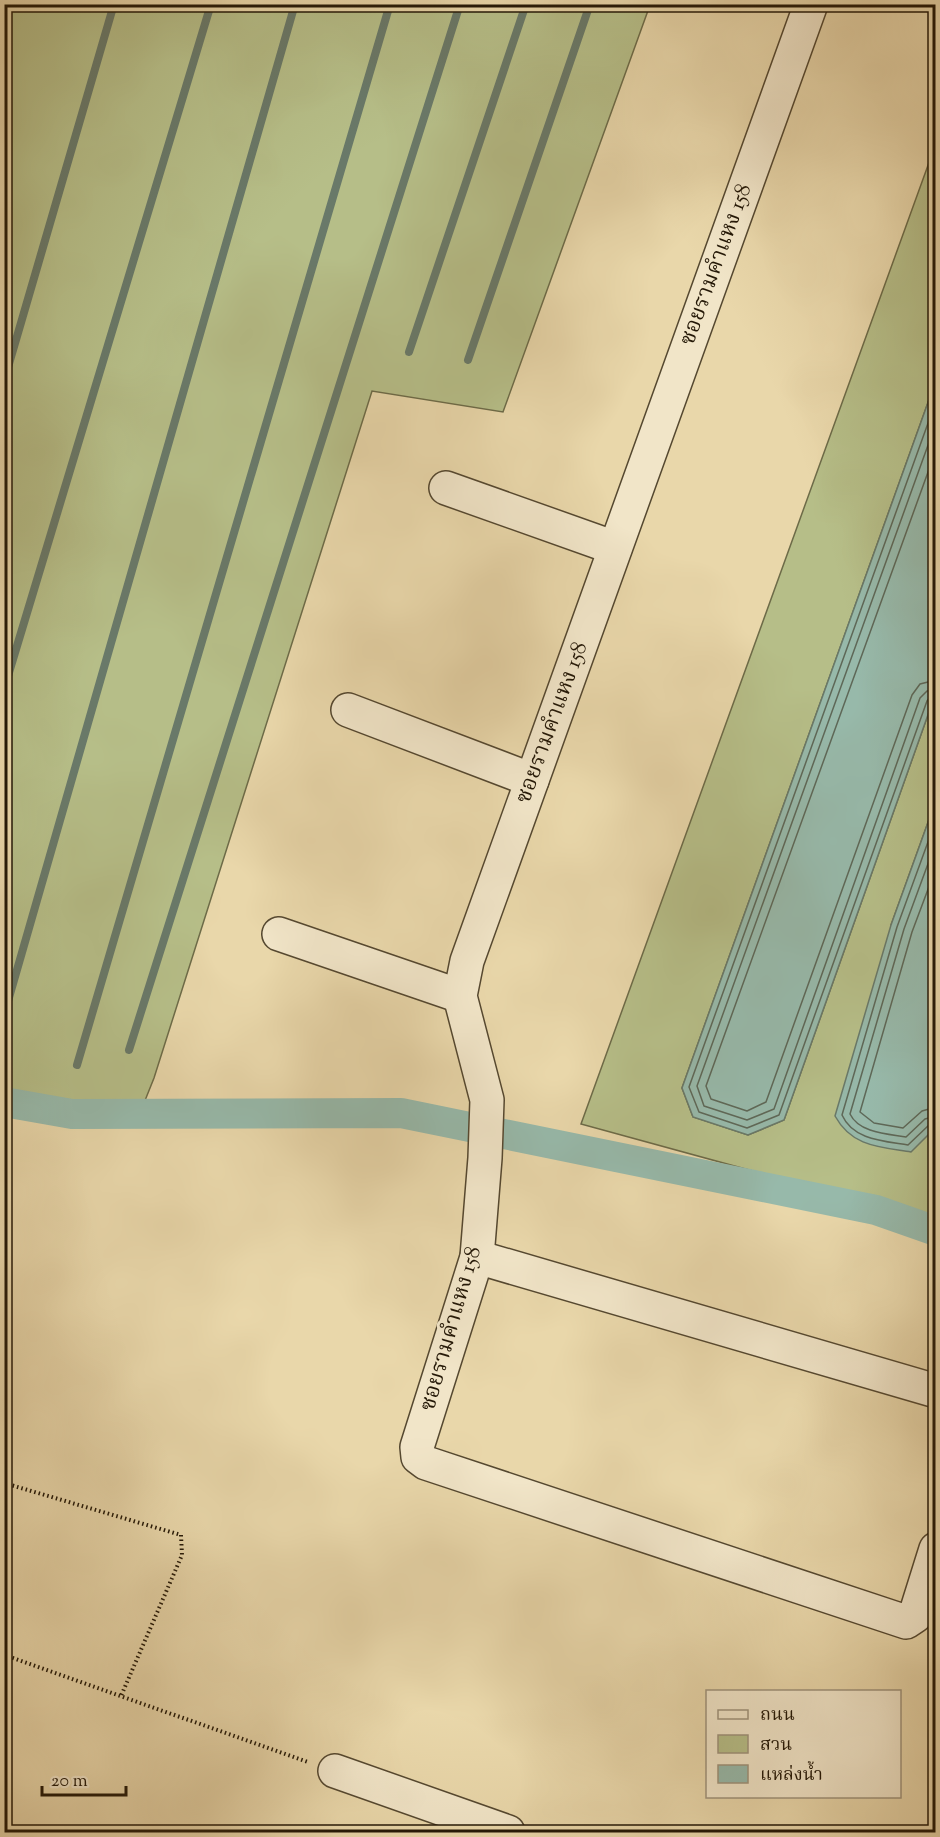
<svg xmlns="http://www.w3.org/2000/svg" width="940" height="1837" font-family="'Sorts Mill Goudy','Noto Serif Thai',serif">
<rect width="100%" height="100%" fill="#e9d7aa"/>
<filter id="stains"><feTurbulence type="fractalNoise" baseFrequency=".00333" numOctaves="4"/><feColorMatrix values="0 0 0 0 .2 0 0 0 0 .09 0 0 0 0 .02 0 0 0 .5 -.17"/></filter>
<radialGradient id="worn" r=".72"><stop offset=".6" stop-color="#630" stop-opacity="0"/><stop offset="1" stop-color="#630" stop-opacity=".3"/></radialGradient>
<g fill="#b6be88" stroke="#6d6b48" stroke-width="1.5">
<polygon points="5,4 650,5 503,412 372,391 154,1078 142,1108 5,1093"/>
<polygon points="935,146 935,383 682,1088 693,1117 748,1135 784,1120 935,695 935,803 891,925 933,1130 935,1123 935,1221 581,1124"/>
</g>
<g fill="#97b9aa" stroke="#697969" stroke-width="1.5">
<polygon points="935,383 935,695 784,1120 748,1135 693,1117 682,1088"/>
<path d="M935,803v320l-2,7 -22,22c-31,-5 -59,-5 -76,-36l56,-191z"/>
</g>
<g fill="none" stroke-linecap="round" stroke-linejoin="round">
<g stroke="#5e6858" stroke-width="1.5">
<polyline points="936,401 689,1087 699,1112 747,1128 779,1115 927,701 930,697 936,696"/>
<polyline points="936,423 697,1086 704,1106 747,1120 774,1109 920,698 927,691 936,689"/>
<polyline points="936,450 706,1086 711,1099 747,1111 766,1102 912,695 920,684 936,680"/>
<path d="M936,820l-39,107 -55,188c11,25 42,26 66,30l21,-20 7,-1"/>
<path d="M936,842l-32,87 -54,185c9,19 38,20 56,23l19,-18 11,-3"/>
<polyline points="936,868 912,932 860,1112 874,1123 903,1128 922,1111 936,1107"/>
</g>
<g stroke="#697969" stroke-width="8">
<polyline points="4,22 9,4"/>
<polyline points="409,352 526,4"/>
<polyline points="468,360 590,4"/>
<polyline points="4,381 114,4"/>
<polyline points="4,689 211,4"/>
<polyline points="4,1015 295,4"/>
<polyline points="129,1050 460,4"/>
<polyline points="77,1065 390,4"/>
</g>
<polyline stroke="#97b9aa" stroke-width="30" points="4,1102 72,1114 401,1113 876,1210 936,1231"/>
<defs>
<g id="minor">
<polyline points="811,4 467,961 460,996 487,1100 485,1158 477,1257 417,1447 418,1457 426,1463 906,1622 915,1616 936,1549"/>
<polyline points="446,488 615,548"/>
<polyline points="348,710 532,780"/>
<polyline points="279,934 460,996"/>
<polyline points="477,1257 936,1391"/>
<polyline points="335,1771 508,1832"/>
</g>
</defs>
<use href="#minor" stroke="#554830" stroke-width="36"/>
<g stroke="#241807" stroke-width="4" stroke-dasharray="1.5 3" stroke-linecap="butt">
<polyline points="4,1483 181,1535 182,1555 121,1696"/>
<polyline points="4,1655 308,1762"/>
</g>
<use href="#minor" stroke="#f1e5c8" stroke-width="33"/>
</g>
<g text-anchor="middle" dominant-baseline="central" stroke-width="6" stroke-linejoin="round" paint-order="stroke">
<g font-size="22" fill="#241807" stroke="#f1e5c8">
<text transform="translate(717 265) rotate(-70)">ซอยรามคำแหง 158</text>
<text transform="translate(553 723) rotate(-70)">ซอยรามคำแหง 158</text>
<text transform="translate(452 1329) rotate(-74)">ซอยรามคำแหง 158</text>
</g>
</g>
<rect width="940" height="1837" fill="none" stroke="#e9d7aa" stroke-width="24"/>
<rect x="6" y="6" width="928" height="1825" fill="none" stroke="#241807" stroke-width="3"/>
<rect x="12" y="12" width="916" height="1813" fill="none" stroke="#241807" stroke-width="1.5"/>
<rect x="706" y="1690" width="195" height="108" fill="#f1e5c8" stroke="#9f937b" stroke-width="1.5"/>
<rect x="718" y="1710" width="30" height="9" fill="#f1e5c8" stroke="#9f937b" stroke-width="1.5"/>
<text x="760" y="1720" font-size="18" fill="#241807">ถนน</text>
<rect x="718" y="1735" width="30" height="18" fill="#b6be88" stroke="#9f937b" stroke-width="1.5"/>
<text x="760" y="1750" font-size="18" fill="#241807">สวน</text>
<rect x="718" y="1765" width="30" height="18" fill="#97b9aa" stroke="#9f937b" stroke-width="1.5"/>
<text x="760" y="1780" font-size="18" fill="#241807">แหล่งน้ำ</text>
<path d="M42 1786v9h84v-9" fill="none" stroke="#241807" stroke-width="3"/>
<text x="51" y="1786" font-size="18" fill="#241807" stroke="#f1e5c8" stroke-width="4.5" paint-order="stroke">20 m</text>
<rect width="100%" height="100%" filter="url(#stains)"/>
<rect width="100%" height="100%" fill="url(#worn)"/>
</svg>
